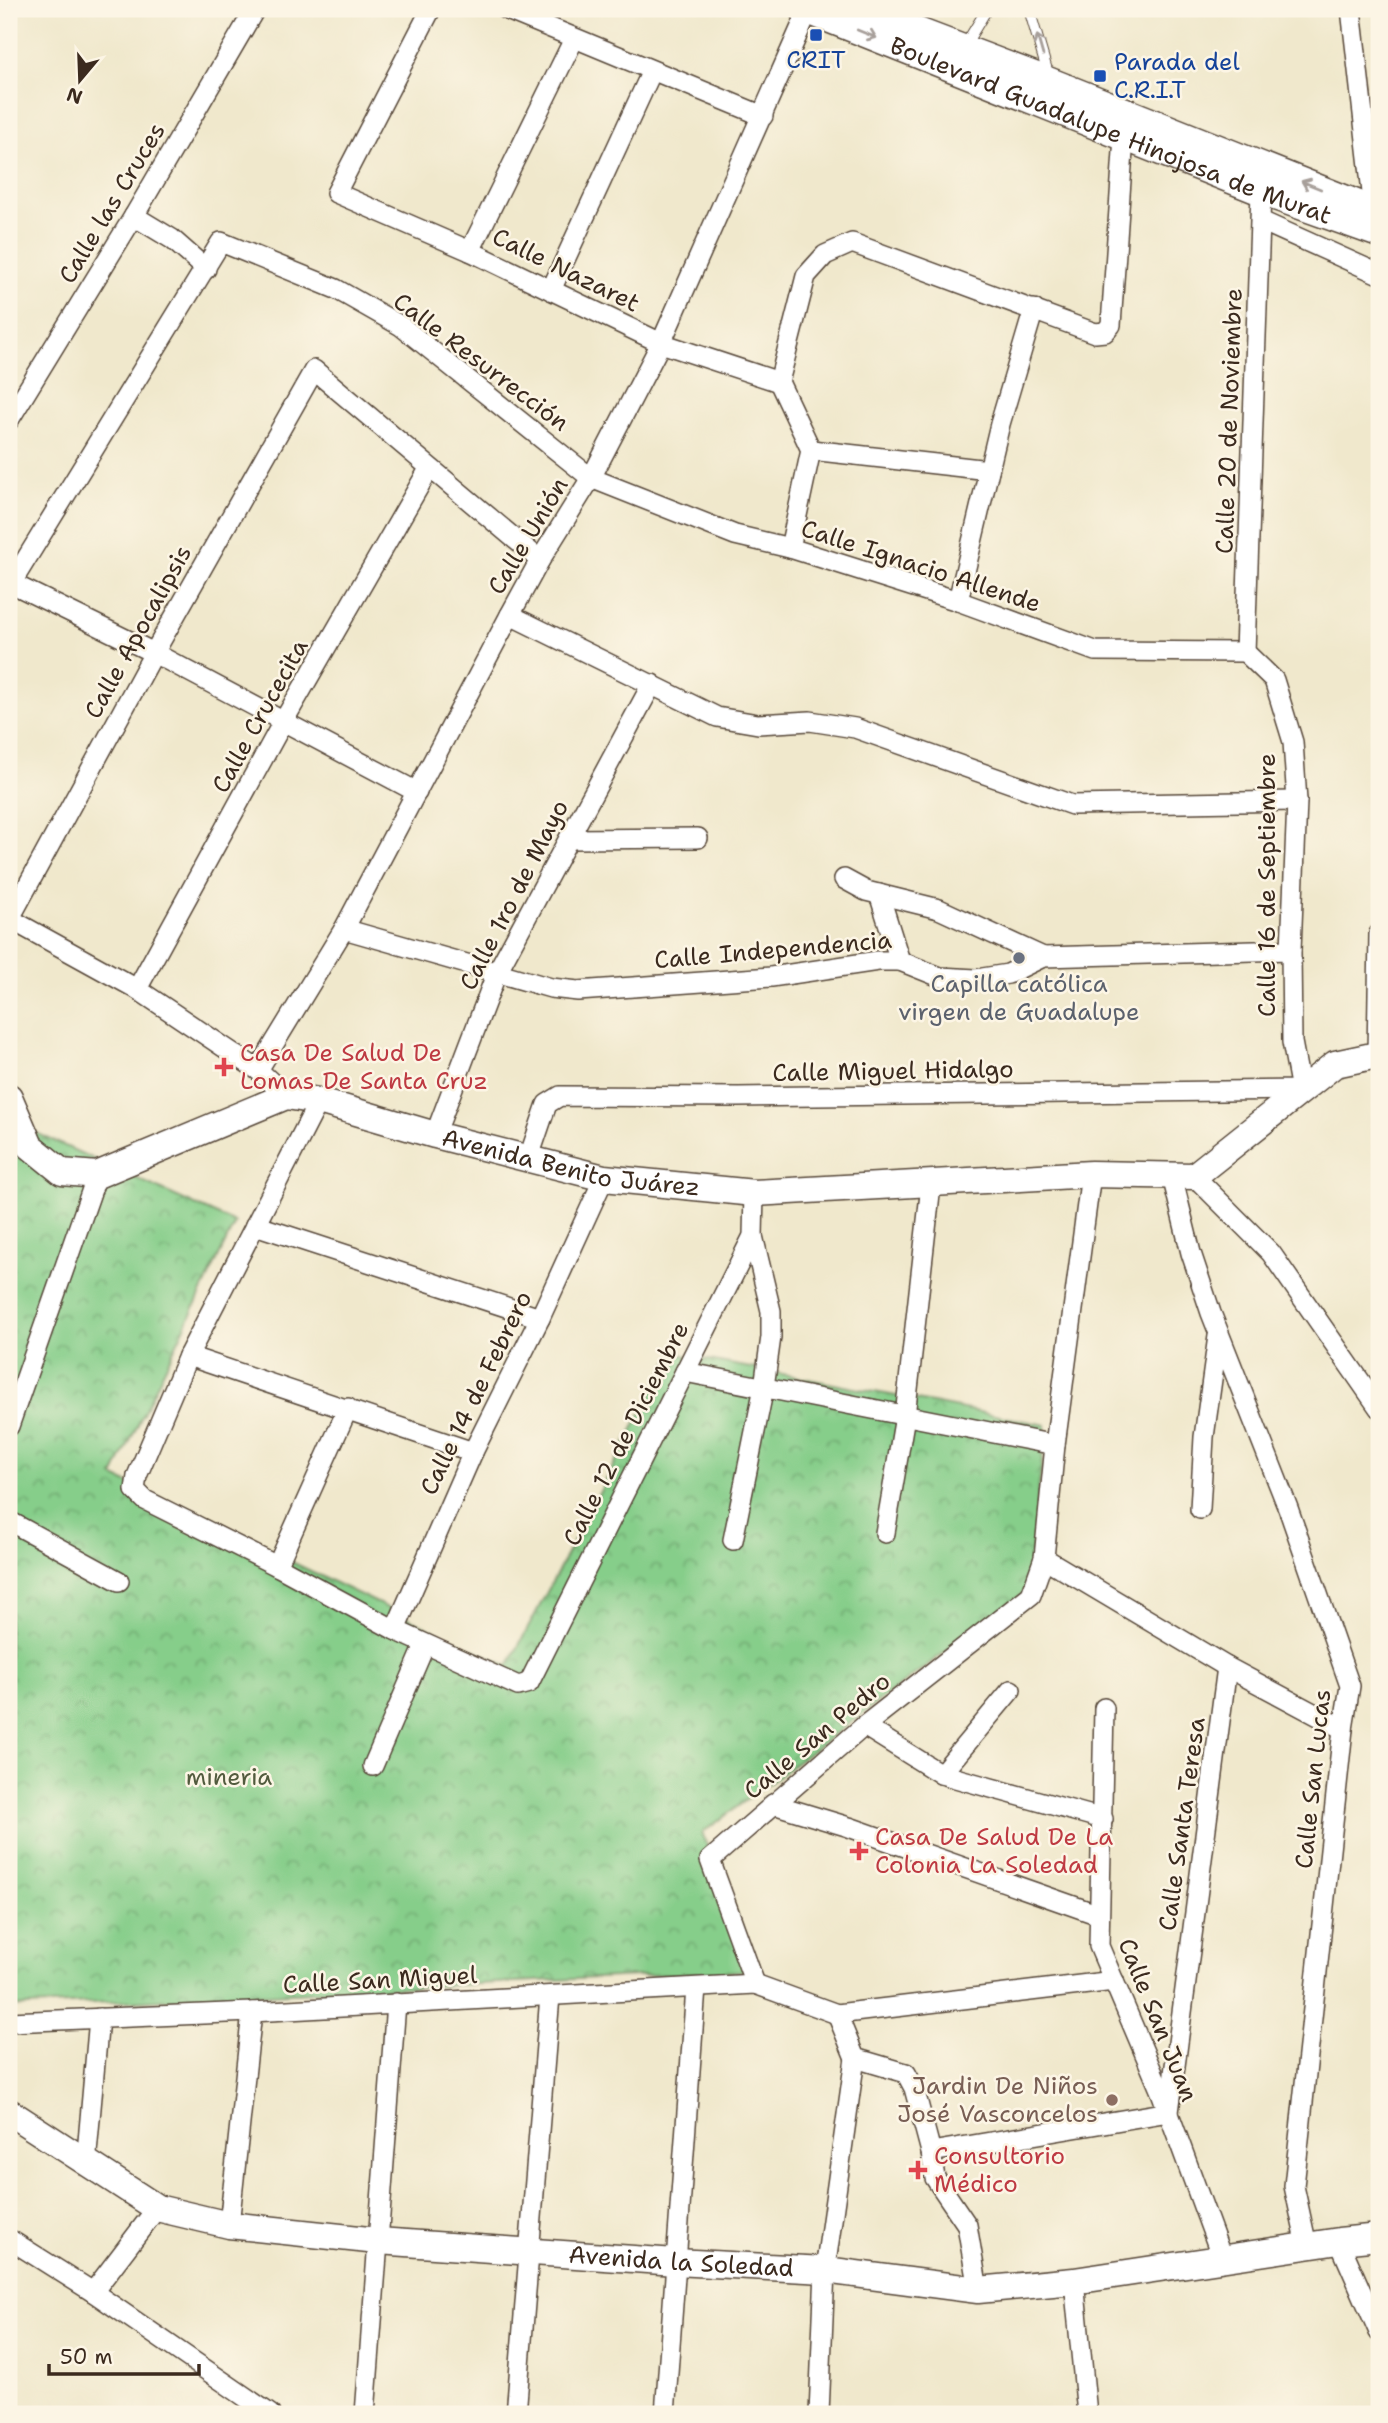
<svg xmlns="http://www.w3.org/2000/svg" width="1388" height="2423" font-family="'Shantell Sans',sans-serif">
<defs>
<pattern id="park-crowns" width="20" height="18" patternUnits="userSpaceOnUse" patternTransform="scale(1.75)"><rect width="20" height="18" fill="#86ce8a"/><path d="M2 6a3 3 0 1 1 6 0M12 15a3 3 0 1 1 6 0" fill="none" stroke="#6fa770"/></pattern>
</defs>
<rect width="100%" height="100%" fill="#fcf5e5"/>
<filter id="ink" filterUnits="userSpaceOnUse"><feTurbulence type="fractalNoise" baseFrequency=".0143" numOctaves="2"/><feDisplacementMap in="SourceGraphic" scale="14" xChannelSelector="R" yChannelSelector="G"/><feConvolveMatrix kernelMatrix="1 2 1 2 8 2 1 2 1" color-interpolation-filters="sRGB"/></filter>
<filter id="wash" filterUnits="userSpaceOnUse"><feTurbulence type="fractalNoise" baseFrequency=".00686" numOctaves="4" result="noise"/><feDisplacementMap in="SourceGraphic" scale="28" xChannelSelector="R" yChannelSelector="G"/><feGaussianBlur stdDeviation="1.57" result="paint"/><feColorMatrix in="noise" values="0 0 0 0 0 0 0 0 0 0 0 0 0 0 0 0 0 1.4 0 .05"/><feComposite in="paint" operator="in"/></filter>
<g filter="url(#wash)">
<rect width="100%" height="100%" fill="#f0e8cc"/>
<polygon fill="url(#park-crowns)" stroke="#607c54" stroke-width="2" points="9,1111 14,1123 235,1223 113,1476 508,1666 673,1353 1046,1425 1027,1591 702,1833 760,1970 9,2007"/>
</g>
<g filter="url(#ink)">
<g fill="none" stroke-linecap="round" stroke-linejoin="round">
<defs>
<g id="lane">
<polyline points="1029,9 1049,77"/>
<polyline points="964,47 987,9"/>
</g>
<g id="street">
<polyline points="431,9 336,193 470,251 661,343 779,382"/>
<polyline points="505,9 763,116"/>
<polyline points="1351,9 1374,210 1379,219"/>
<polyline points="134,216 172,239 206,269"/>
<polyline points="1261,221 1379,274"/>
<polyline points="470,251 574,39"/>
<polyline points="551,290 652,71"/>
<polyline points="9,420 134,216 255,9"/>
<polyline points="811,450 989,470"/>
<polyline points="790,548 811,450 779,382 806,276 825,255 852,243 1095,333 1105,332 1111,325 1124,137"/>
<polyline points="9,582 154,653 417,792"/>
<polyline points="9,587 221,242 336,289 401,326 591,478 735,535 790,548 958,601 1095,651 1245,652"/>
<polyline points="958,601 1000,424 1034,309"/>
<polyline points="510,615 717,717 758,724 810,721 855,728 1072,805 1297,801"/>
<polyline points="1245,652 1261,192"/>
<polyline points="569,839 698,838"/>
<polyline points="844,879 866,891 939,909 1043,957"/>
<polyline points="879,894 900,961"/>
<polyline points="10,919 137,989 258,1070 286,1096"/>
<polyline points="9,920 154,653 314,370 540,560"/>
<polyline points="344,929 551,988 578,991 771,977 878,961 900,961 940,977 976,979 1008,974 1043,957 1291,950"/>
<polyline points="137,989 283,722 429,469"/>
<polyline points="1377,1055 1379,934"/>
<polyline points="258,1070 344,929 510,615 540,560 591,478 661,343 808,11"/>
<polyline points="319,1101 188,1356 137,1476 135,1490 145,1500 277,1566 395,1630 518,1686 529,1683 753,1236 754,1193"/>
<polyline points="435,1135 497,972 652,684"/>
<polyline points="528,1160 547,1104 560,1096 738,1097 1301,1090 1292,1042 1291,950 1297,801 1293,742 1274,680 1245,652"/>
<polyline points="1172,1176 1191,1253 1211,1313 1288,1508 1350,1686 1343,1729 1294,2186 1307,2246"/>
<polyline points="1194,1176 1271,1253 1379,1408"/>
<polyline points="255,1225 540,1318"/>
<polyline points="188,1356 473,1452"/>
<polyline points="685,1372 1055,1445"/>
<polyline points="9,1426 97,1175"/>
<polyline points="1200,1509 1204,1437 1218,1336"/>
<polyline points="9,1521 119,1581"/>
<polyline points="885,1533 905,1416 931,1185"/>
<polyline points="733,1540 764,1387 771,1337 771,1311 753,1236"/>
<polyline points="1044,1558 1227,1667 1343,1729"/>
<polyline points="277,1566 348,1408"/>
<polyline points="395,1630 473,1452 540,1318 604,1178"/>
<polyline points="1104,1708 1099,1946 1161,2092 1222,2258"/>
<polyline points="864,1726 941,1774 1103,1819"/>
<polyline points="373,1766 425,1645"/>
<polyline points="941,1774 1011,1690"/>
<polyline points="773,1804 849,1827 1099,1915"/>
<polyline points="755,1984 710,1860 864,1726 1031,1595 1044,1558 1055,1445 1091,1174"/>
<polyline points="837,2014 1114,1981"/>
<polyline points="9,2022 252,2012 755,1984 837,2014 855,2058 906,2073 914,2088 931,2152 935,2178 967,2225 978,2290"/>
<polyline points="931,2152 1169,2112 1227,1667"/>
<polyline points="86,2164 99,2018"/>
<polyline points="229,2225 252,2012"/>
<polyline points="9,2239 93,2292 270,2414"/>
<polyline points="1339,2241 1379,2332"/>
<polyline points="1074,2281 1087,2414"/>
<polyline points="93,2292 157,2208"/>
<polyline points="365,2414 396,2003"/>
<polyline points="516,2414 550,1996"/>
<polyline points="665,2414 696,1988"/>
<polyline points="819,2414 825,2270 855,2058"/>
</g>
<g id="secondary">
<path id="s1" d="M803,9l458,183 118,42"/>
<polyline points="860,9 1050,81 1379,212"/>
<path id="s2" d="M9,1097l21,49 32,26 35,3 189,-79 33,5 116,34 169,43 150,15 337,-19 103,2 141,-112 42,-9 2,1"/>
<path id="s3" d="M9,2112l148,96 72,17 149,16 298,21 149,8 153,20 96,-9 265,-40 40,-4"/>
</g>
</defs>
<use href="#lane" stroke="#564638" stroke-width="12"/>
<use href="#street" stroke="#564638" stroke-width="22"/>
<use href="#secondary" stroke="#564638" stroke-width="29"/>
<use href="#lane" stroke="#fff" stroke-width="10"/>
<use href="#street" stroke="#fff" stroke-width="19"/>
<use href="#secondary" stroke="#fff" stroke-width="26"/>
</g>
<defs><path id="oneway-shaft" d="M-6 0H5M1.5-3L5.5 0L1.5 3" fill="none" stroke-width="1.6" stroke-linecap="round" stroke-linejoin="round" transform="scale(1.75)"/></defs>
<g stroke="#a79f9a">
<use href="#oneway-shaft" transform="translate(867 34) rotate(22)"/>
<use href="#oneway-shaft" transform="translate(1040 45) rotate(-106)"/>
<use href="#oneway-shaft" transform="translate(1311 185) rotate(-158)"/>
</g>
</g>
<g fill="#1a4fb4" stroke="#fcf5e5" stroke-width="2.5">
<rect x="809" y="28" width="14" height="14" rx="3.5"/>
<rect x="1093" y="69" width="14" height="14" rx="3.5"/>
</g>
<circle fill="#6b7280" stroke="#fcf5e5" stroke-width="2.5" cx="1019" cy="958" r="7"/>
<g fill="#e0444e" stroke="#fcf5e5" stroke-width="2.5">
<path d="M220.5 1056.5h7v7h7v7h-7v7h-7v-7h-7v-7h7z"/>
<path d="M855.5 1840.5h7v7h7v7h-7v7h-7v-7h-7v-7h7z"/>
<path d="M914.5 2159.5h7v7h7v7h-7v7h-7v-7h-7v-7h7z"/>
</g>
<circle fill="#8d6e63" stroke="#fcf5e5" stroke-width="2.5" cx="1112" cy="2100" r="7"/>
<g text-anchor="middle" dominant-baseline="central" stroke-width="5" stroke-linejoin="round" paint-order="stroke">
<g font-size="24" fill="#164399" stroke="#fcf5e5">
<text x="816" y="60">CRIT</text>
<text x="1114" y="62" text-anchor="start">Parada del<tspan x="1114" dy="28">C.R.I.T</tspan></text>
</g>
<g font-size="24" fill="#3b2a1e" stroke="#fcf5e5">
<text stroke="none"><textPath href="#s1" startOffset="331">Boulevard Guadalupe Hinojosa de Murat</textPath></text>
<text transform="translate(112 203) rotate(-59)">Calle las Cruces</text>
<text transform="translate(566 270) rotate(26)">Calle Nazaret</text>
<text transform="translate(481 362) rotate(37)">Calle Resurrección</text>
<text transform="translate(1229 421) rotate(-88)">Calle 20 de Noviembre</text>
<text transform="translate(528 536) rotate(-59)">Calle Unión</text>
<text transform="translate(921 566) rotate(18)">Calle Ignacio Allende</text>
<text transform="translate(138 632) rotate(-61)">Calle Apocalipsis</text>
<text transform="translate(260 716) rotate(-61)">Calle Crucecita</text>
<text transform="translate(1267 885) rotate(-90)">Calle 16 de Septiembre</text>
<text transform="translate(514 895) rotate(-63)">Calle 1ro de Mayo</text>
<text transform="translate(773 950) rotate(-5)">Calle Independencia</text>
<text transform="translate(893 1071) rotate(-1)">Calle Miguel Hidalgo</text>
<text stroke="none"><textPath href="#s2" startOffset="628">Avenida Benito Juárez</textPath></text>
<text transform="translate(476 1393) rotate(-64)">Calle 14 de Febrero</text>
<text transform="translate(626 1434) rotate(-63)">Calle 12 de Diciembre</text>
<text transform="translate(817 1736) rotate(-40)">Calle San Pedro</text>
<text transform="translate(1313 1779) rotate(-84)">Calle San Lucas</text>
<text transform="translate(1182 1824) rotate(-82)">Calle Santa Teresa</text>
<text transform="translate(380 1980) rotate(-3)">Calle San Miguel</text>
<text transform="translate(1158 2020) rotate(68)">Calle San Juan</text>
<text stroke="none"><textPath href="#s3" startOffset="704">Avenida la Soledad</textPath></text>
</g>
<g font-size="24" fill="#5b616d" stroke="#fcf5e5">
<text x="1019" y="984">Capilla católica<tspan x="1019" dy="28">virgen de Guadalupe</tspan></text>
</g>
<g font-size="24" fill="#be3a42" stroke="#fcf5e5" text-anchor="start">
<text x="240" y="1053">Casa De Salud De<tspan x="240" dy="28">Lomas De Santa Cruz</tspan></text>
<text x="875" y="1837">Casa De Salud De La<tspan x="875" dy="28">Colonia La Soledad</tspan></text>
<text x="934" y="2156">Consultorio<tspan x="934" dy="28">Médico</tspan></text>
</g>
<g font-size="24" fill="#525b3e" stroke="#fcf5e5">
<text x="229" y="1777">mineria</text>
</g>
<g font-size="24" fill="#785e54" stroke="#fcf5e5" text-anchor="end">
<text x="1098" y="2086">Jardin De Niños<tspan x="1098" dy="28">José Vasconcelos</tspan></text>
</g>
</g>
<rect width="1388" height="2423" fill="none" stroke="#fcf5e5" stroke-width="35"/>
<g transform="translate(80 80) rotate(199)" stroke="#fcf5e5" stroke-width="5" paint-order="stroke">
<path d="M0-5L12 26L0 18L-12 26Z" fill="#3b2a1e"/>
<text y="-10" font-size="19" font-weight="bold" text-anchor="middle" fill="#3b2a1e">N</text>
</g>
<path d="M49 2364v10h150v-10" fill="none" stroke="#3b2a1e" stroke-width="3.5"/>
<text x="60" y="2364" font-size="21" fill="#3b2a1e" stroke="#fcf5e5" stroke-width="5" paint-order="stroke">50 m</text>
</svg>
